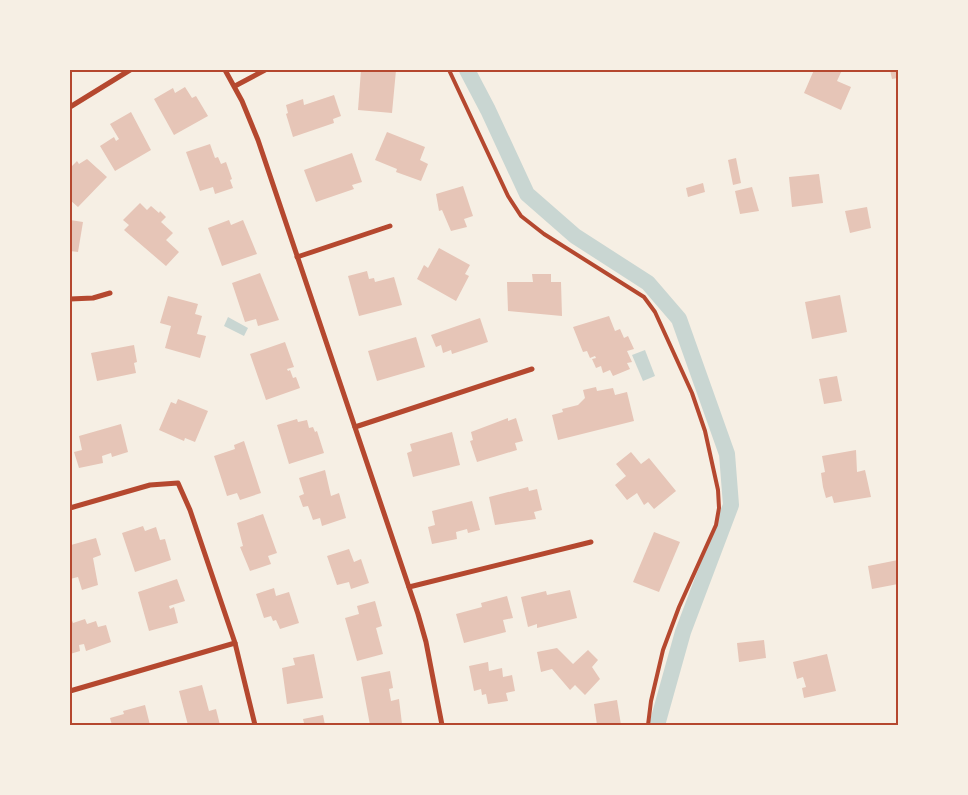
<svg xmlns="http://www.w3.org/2000/svg" width="968" height="795" font-family="'Fira Sans Condensed',sans-serif">
<rect width="100%" height="100%" fill="#f6efe4"/>
<g fill="#c9d6d2">
<polygon points="228,317 248,328 244,336 224,326"/>
<polygon points="645,350 655,376 643,381 632,355"/>
</g>
<g fill="none" stroke-linecap="round" stroke-linejoin="round">
<polyline stroke="#c9d6d2" stroke-width="16" points="467,70 488,110 527,194 575,236 648,283 679,319 727,454 731,505 683,632 657,725"/>
</g>
<g fill="#e6c5b7">
<polygon points="361,70 396,70 392,113 358,110"/>
<polygon points="814,70 842,70 837,81 851,87 841,110 804,93"/>
<polygon points="890,70 898,70 898,78 892,79"/>
<polygon points="185,87 192,98 196,96 208,116 174,135 154,99 173,88 175,93"/>
<polygon points="334,95 341,116 333,119 334,123 293,137 286,114 288,113 286,105 303,99 304,105"/>
<polygon points="131,112 151,150 115,171 100,146 114,137 116,141 119,139 110,124"/>
<polygon points="387,132 425,147 420,160 428,164 421,181 396,172 397,169 375,160"/>
<polygon points="210,144 215,158 218,157 221,164 226,162 232,179 230,180 233,188 215,194 213,187 200,191 186,152"/>
<polygon points="352,153 362,182 352,185 354,189 316,202 304,170"/>
<polygon points="736,158 741,183 733,185 728,160"/>
<polygon points="87,159 107,177 78,207 70,200 70,168 77,161 79,164"/>
<polygon points="819,174 823,203 792,207 789,177"/>
<polygon points="703,183 705,192 688,197 686,188"/>
<polygon points="463,186 473,216 464,219 467,227 451,231 442,210 439,211 436,194"/>
<polygon points="752,187 759,211 740,214 735,191"/>
<polygon points="140,203 147,210 151,206 159,213 160,211 166,217 161,222 173,233 166,240 179,252 166,266 124,230 129,225 123,220"/>
<polygon points="867,207 871,228 850,233 845,211"/>
<polygon points="70,220 83,222 78,252 70,251"/>
<polygon points="229,220 231,225 243,220 257,254 222,266 208,228"/>
<polygon points="439,248 470,265 465,274 469,276 456,301 417,279 424,265 428,268"/>
<polygon points="367,271 369,279 374,278 375,282 394,277 402,305 359,316 348,276"/>
<polygon points="260,273 279,320 258,326 256,319 245,322 232,283"/>
<polygon points="532,274 551,274 551,282 561,282 562,316 508,311 507,282 533,282"/>
<polygon points="840,295 847,332 812,339 805,302"/>
<polygon points="168,296 198,304 195,314 202,316 197,334 206,336 200,358 165,348 171,326 160,323"/>
<polygon points="609,316 615,331 620,329 624,338 628,336 634,349 627,351 632,362 627,363 630,369 613,376 610,370 603,373 601,366 596,368 592,359 596,358 595,356 590,358 587,351 583,352 573,327"/>
<polygon points="480,318 488,342 452,354 451,350 443,353 441,345 436,347 431,335"/>
<polygon points="416,337 425,367 377,381 368,351"/>
<polygon points="285,342 294,367 287,369 288,371 290,370 293,378 296,377 300,388 266,400 250,354"/>
<polygon points="134,345 137,362 134,363 136,373 97,381 91,353"/>
<polygon points="837,376 842,401 824,404 819,379"/>
<polygon points="596,387 597,391 613,388 615,395 627,392 634,421 558,440 552,415 563,412 562,409 578,405 585,398 583,390"/>
<polygon points="178,399 208,411 195,442 185,438 184,441 159,430 171,402 176,404"/>
<polygon points="508,418 508,421 516,418 523,441 515,443 517,450 477,462 470,441 473,440 471,432"/>
<polygon points="297,419 298,422 307,420 309,428 313,427 315,432 317,431 324,453 289,464 277,425"/>
<polygon points="121,424 128,452 112,457 111,453 102,456 103,463 79,468 74,452 82,450 79,436"/>
<polygon points="452,432 460,465 413,477 407,453 412,451 410,444"/>
<polygon points="244,441 261,493 240,500 237,493 227,496 214,456 235,449 234,445"/>
<polygon points="856,450 857,472 865,470 871,497 834,503 832,496 826,498 823,487 821,473 825,472 822,456"/>
<polygon points="631,452 641,464 649,458 676,491 654,509 648,502 644,505 637,493 627,500 615,485 626,476 616,464"/>
<polygon points="325,470 331,496 339,493 346,518 322,526 320,518 313,520 308,506 303,507 299,496 304,494 299,478"/>
<polygon points="528,487 529,491 537,489 542,510 534,512 536,519 495,525 489,497"/>
<polygon points="472,501 480,530 468,533 467,529 456,532 457,539 432,544 428,527 435,525 432,511"/>
<polygon points="263,514 277,553 268,556 271,564 250,571 240,547 243,546 237,523"/>
<polygon points="143,526 145,531 156,527 160,540 165,539 171,560 135,572 122,533"/>
<polygon points="654,532 680,542 659,592 633,582"/>
<polygon points="96,538 101,555 93,558 98,585 82,590 78,577 70,579 71,545"/>
<polygon points="349,549 354,562 361,559 369,583 351,589 349,582 337,585 327,556"/>
<polygon points="898,560 898,584 872,589 868,566"/>
<polygon points="177,579 185,601 169,606 170,609 174,607 178,623 149,631 138,592"/>
<polygon points="274,588 276,596 289,592 299,623 280,629 276,620 273,621 271,616 264,618 256,594"/>
<polygon points="570,590 577,618 537,628 537,624 528,627 521,597 546,591 547,595"/>
<polygon points="507,596 513,618 503,620 506,632 464,643 456,614 482,607 481,603"/>
<polygon points="375,601 382,626 376,628 383,654 357,661 345,618 359,614 357,606"/>
<polygon points="70,616 73,623 85,619 87,624 96,621 98,627 106,625 111,642 86,651 84,644 79,645 80,651 70,654"/>
<polygon points="764,640 766,658 739,662 737,643"/>
<polygon points="557,648 573,664 588,650 598,660 592,667 600,679 585,695 575,685 570,690 552,669 541,672 537,652"/>
<polygon points="314,654 323,698 287,704 282,668 295,665 293,658"/>
<polygon points="827,654 836,691 804,698 802,688 806,687 803,677 797,679 793,662"/>
<polygon points="488,662 489,671 502,668 503,677 512,675 515,691 506,693 508,701 488,704 486,694 482,695 481,689 474,691 469,666"/>
<polygon points="390,671 393,688 389,689 391,701 399,699 402,724 370,725 361,677"/>
<polygon points="202,685 209,711 216,709 220,725 188,725 179,691"/>
<polygon points="617,700 621,725 597,725 594,704"/>
<polygon points="145,705 150,725 112,725 110,718 124,714 123,711"/>
<polygon points="323,715 325,725 297,725 304,723 303,719"/>
</g>
<g fill="none" stroke-linecap="round" stroke-linejoin="round">
<polyline stroke="#b5482f" stroke-width="4" points="449,70 508,196 521,216 544,234 644,297 655,312 692,393 705,431 718,490 719,508 716,525 679,607 663,650 651,701 648,725"/>
<g stroke="#b5482f" stroke-width="5">
<polyline points="225,70 242,101 258,140 418,614 426,642 442,725"/>
<polyline points="235,86 265,70"/>
<polyline points="70,107 130,70"/>
<polyline points="297,257 390,226"/>
<polyline points="70,299 93,298 110,293"/>
<polyline points="355,427 532,369"/>
<polyline points="70,508 150,485 178,483 190,510 235,643 255,725"/>
<polyline points="409,587 591,542"/>
<polyline points="70,691 235,643"/>
</g>
</g>
<rect width="968" height="795" fill="none" stroke="#f6efe4" stroke-width="142"/>
<rect x="71" y="71" width="826" height="653" fill="none" stroke="#b5482f" stroke-width="2"/>
</svg>
